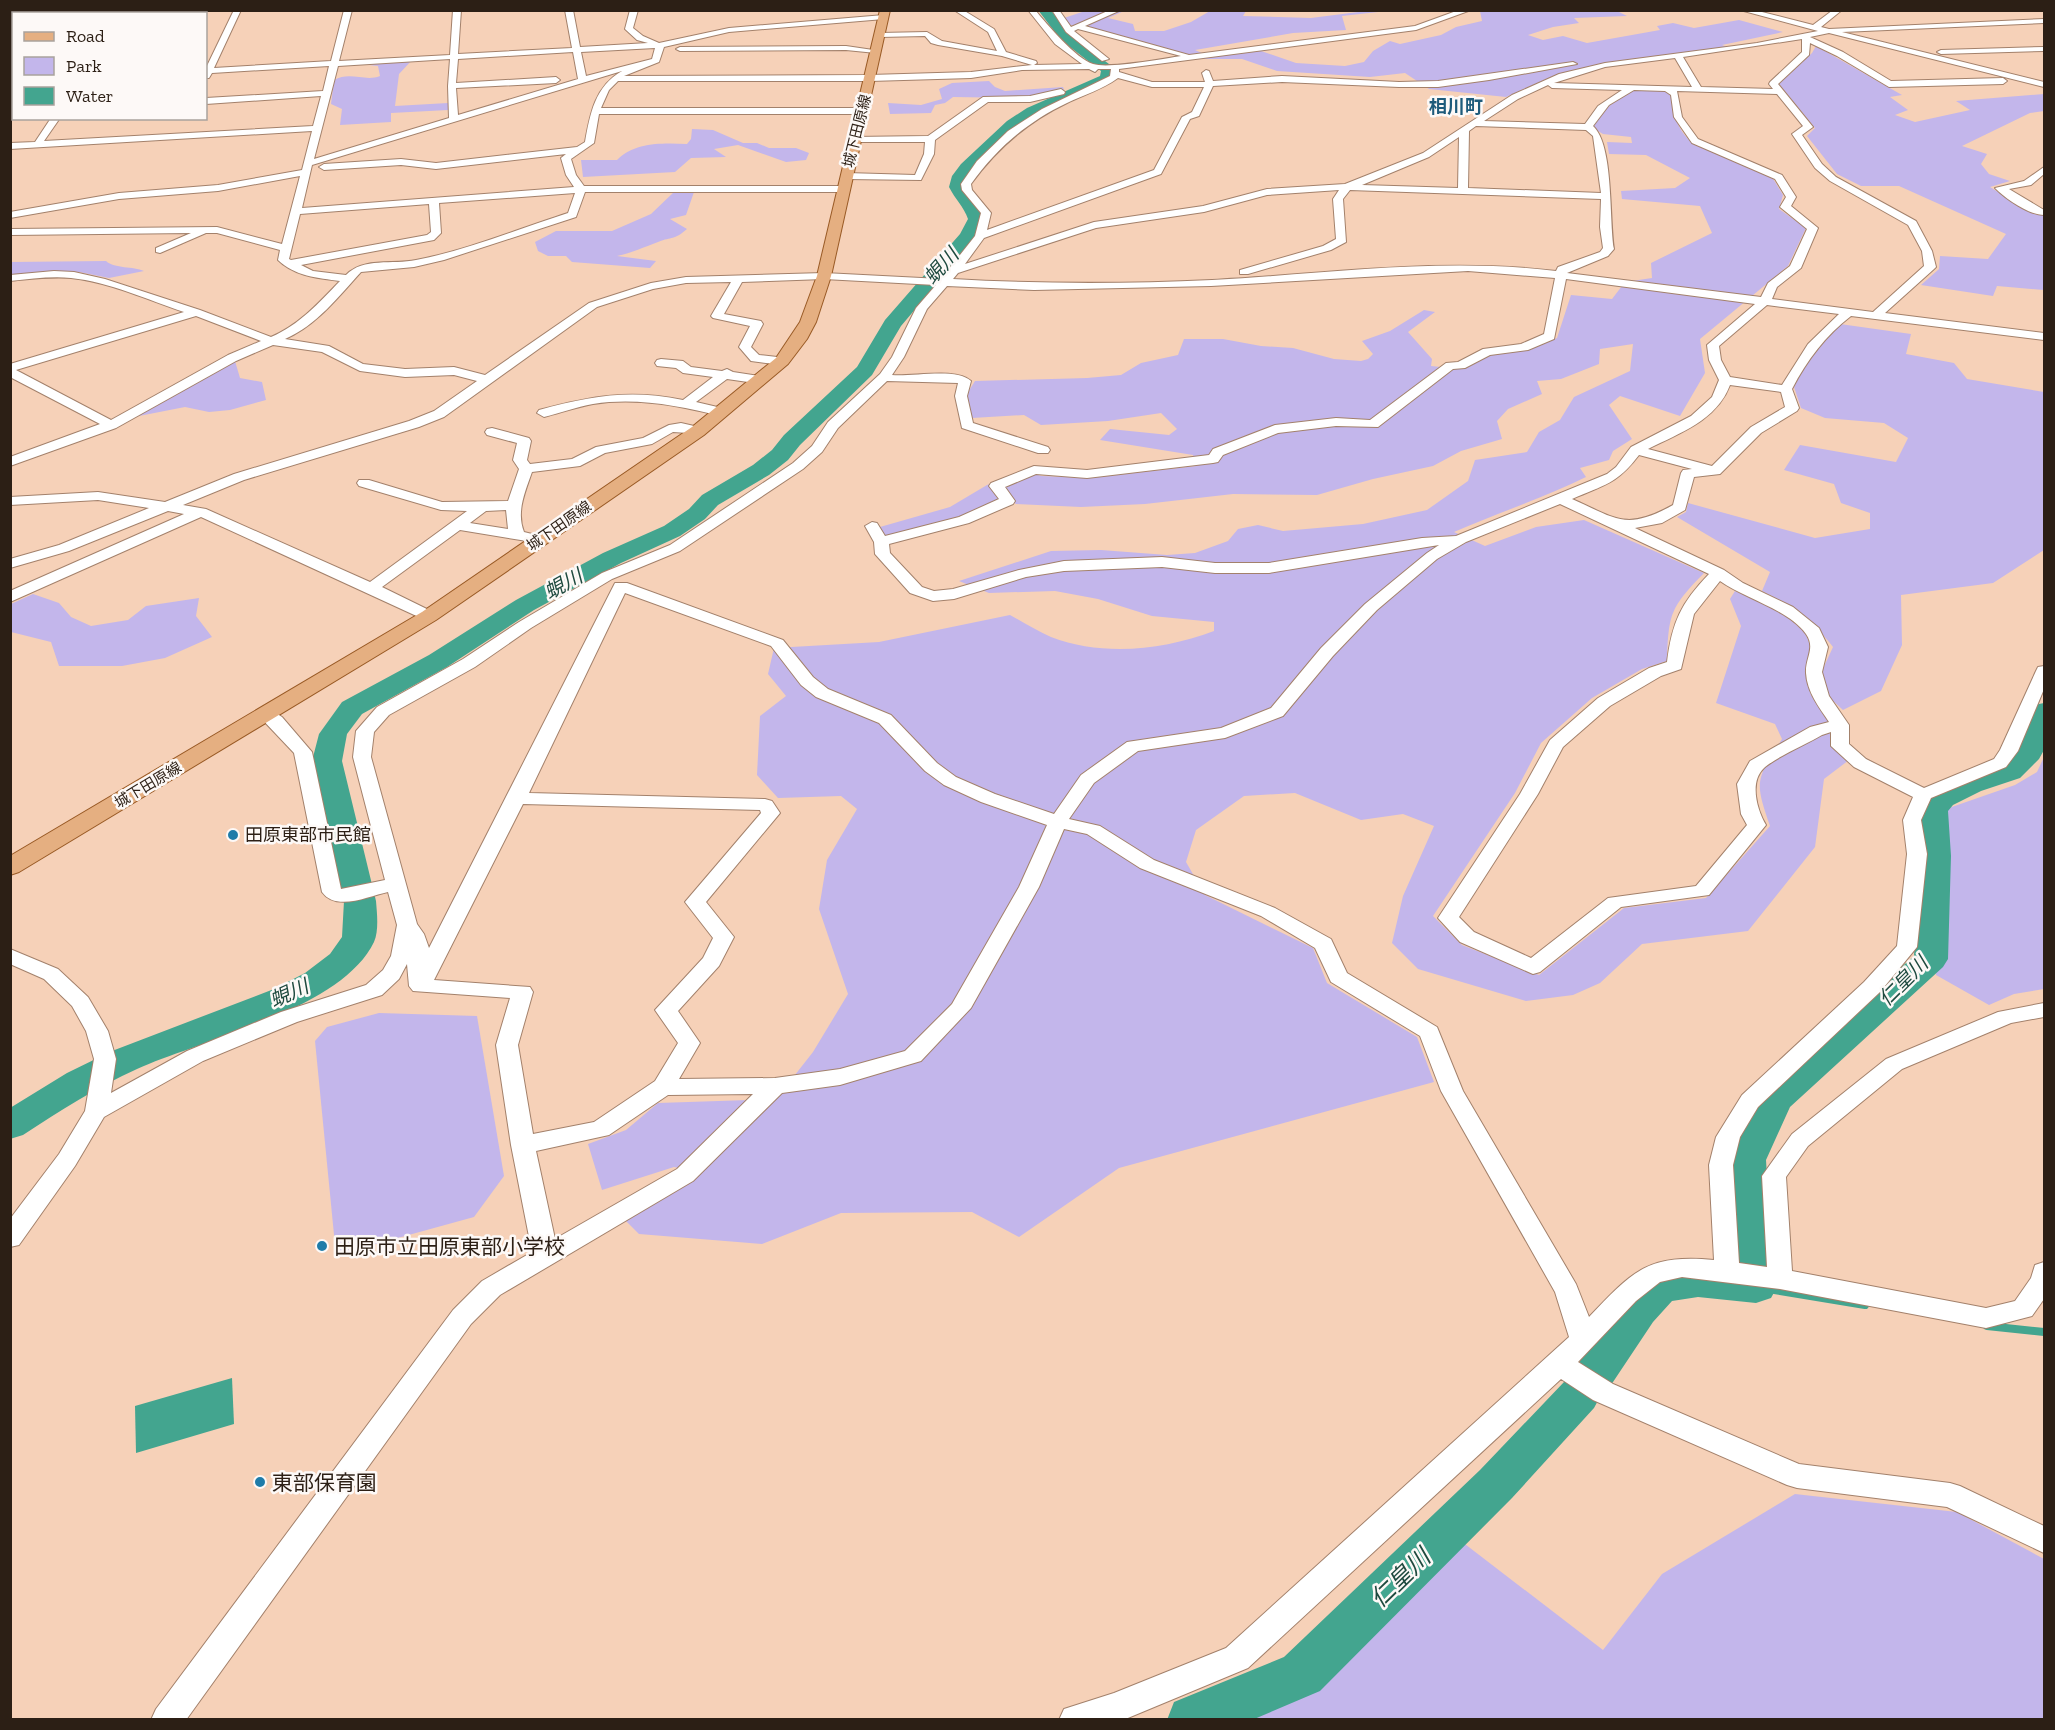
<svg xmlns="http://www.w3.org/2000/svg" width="2055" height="1730" font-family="'Zilla Slab','Noto Sans JP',serif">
<rect width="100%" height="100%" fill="#f6d1b8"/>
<g fill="#c3b6eb">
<polygon points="1085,11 1124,11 1108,18 1133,24 1135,31 1164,31 1191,22 1210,11 1246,11 1243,16 1311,18 1366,11 1387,11 1342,16 1346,30 1293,33 1195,50 1211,57 1261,51 1296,63 1345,66 1364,62 1373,51 1390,41 1400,44 1441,35 1456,27 1482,21 1480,11 1625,11 1619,12 1627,16 1574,18 1579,23 1553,27 1528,35 1543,40 1563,36 1587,43 1660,30 1657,26 1673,23 1694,28 1739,20 1783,32 1722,45 1730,48 1603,64 1553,76 1506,97 1429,89 1405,73 1370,77 1277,71 1242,59 1202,59 1107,32 1070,25 1064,18"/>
<polygon points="1816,46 1902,95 1890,97 1908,110 1895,115 1915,122 1970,110 1956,101 2044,94 2044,111 2030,113 1962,146 1987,154 1981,164 1989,174 2010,181 1990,187 2034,214 2044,215 2044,290 1997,286 1993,296 1921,285 1939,269 1940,256 1988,259 2006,234 1899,186 1861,186 1837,174 1807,136 1815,128 1779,84 1812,53"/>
<path d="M413,59l-14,15 -4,32 53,-3v7l-57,3v9l-51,3 2,-16 -11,-5 3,-24c16,-9 31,2 46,-4l-2,-10 -9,-1 2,-3z"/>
<polygon points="989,81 995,87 1005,91 1063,87 1064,90 1026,98 953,97 945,103 935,105 931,113 890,114 888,103 921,105 942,99 939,89 952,83"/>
<path d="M1632,89l34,1 5,4c2,21 7,38 24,51l64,24 13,8 11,18 -4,14 27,19 -18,38 -88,73 5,34 -25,43 -60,-20 -11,9 23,34 -19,12 -4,9 -29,8 6,9c-43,21 -88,36 -132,55l31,14 51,-19 48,-7 120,53c-34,35 -35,40 -37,88l-25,8 -50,29 -51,45 -26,50 -82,123 29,29 77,30 85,-67 82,-10 64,-72c-16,-46 -14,-46 12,-87l-7,-15 -59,-21 25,-77 -11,-27 5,-8 44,19 26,22 6,15 -6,24 6,24 18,26 2,25 18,14 -25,19 -9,68 -67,84 -106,13 -42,39 -27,12 -47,6 -108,-32 -26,-26 11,-47 31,-70 -31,-12 -42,6 -66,-27 -51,3 -48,34 -10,32 19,33 108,53 14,35 90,54 17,45 -315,86 -100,69 -47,-25 -131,1 -79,31 -123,-10 -13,-13 75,-48 -27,-6 -72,23 -14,-46 38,-14 32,-27 118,-4 37,-47 35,-58 -29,-85 8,-49 30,-51 -16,-13 -63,2 -21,-23 3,-59 26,-20 -18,-22 6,-26 105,-6 131,-27c13,7 27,16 41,22 53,20 112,13 163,-6v-9l-62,-6 -54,-17 -43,-8 -66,2 -30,-12 92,-30 50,-1 66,5 28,-2 33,-12 10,-12 20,-4 25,6 80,-7 64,-14 41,-29 7,-21 52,-8 12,-20 21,-12 14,-23 56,-26 3,-27 -33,5 -1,15 -38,15 -24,2 5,13 -34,15 -11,12 5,18 -41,12 -28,15 -60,13 -56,16 -84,-1 -88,10 -64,3 -65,-3 -7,-6 -49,20 -79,20 -1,-11 70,-20 37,-22 35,-14 20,5 48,2 106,-12 -3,-11 -93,-15 10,-11 59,6 8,-6 -16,-16 -53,8 -67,4 -17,-10 -52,3 -7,-21 10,-16 112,-3 34,-3 20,-12 37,-8 6,-16h39l38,7 32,2 41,11 27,2 7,-2 5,-5 -11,-13 28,-10 34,-21 11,2 -27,20 24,27 -1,7 30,3 31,-14 36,-6 29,-11 14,-43 41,4 13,-17 27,-4 -1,-15 61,-30 -12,-27 -78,-7 -1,-8 54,-3 15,-10 -44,-23 -37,-1 -2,-12 25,1 -1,-6 -28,-3 -10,-6 5,-14z"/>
<path d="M692,129l21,1 30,13h14l12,5h27l13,5 -3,7 -20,2 -48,-17 -24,4 12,8 -35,1 -16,14 -92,5 -2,-17h36c18,-18 45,-17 70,-16l4,-5z"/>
<path d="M674,192h20l-8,23 -16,4 17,10c-14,12 -14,7 -29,13 -14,5 -26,11 -41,14l39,5 -6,7 -78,-6 -6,-6h-18l-10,-5 -3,-9 21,-11h56l39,-17z"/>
<path d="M106,261c9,8 27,5 38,10l-35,7 -30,-6 -22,-1 -46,5 -1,-14z"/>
<path d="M1840,324l71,10 -5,20 48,9 13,16 77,13v158l-51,33 -92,12 1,50 -21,46 -38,19 -13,-12 -9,-25 12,-26c-23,-29 -39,-40 -71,-56l8,-19 -93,-55 9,-5 2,-9 127,35 55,-9v-16l-29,-10 -7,-19 -50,-14 16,-25 96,17 12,-24 -24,-15 -59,-5 -24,-10 -7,-21 12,-25z"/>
<polygon points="235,361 240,378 262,382 266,400 230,410 209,412 185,407 134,417"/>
<polygon points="33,594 59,603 71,617 91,626 128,620 146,606 199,598 196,616 212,637 165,658 122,666 59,666 51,642 11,632 11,604"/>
<polygon points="2044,757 2044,989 2014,994 1989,1005 1936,975 1946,809 2015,785 2037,772"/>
<polygon points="379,1013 477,1016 504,1176 474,1217 336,1255 315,1041 327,1027"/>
<polygon points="1795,1494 1957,1512 2044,1559 2044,1719 1226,1719 1309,1687 1461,1541 1603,1650 1662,1574"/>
</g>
<polygon fill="#43a58f" points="232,1378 234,1424 136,1453 135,1406"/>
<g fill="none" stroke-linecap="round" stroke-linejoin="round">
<g stroke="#43a58f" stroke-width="8">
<polyline points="1756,1287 1865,1305"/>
<polyline points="1987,1326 2044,1332"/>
</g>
<g fill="#43a58f" fill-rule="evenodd">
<path d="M1038,10h13l18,24 44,33 2,3 -2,8 -76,36 -20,13 -44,43 -8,17c6,12 16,18 19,32l-7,17 -76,90 -29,49 -72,70 -12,15 -19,15 -51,30 -13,14 -25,17 -59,27 -87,47 -87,57 -85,47 -15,20 -5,27 34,140c1,13 3,29 -2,41 -32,67 -172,98 -237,127 -40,18 -77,42 -114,66l-13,4v-31l57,-35 45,-22 162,-62 31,-16 25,-19 12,-17 2,-36 -32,-140 7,-27 23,-32 87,-47 87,-55 87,-47 61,-27 25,-17 13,-14 51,-30 19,-15 12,-15 73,-68 28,-47 75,-86 8,-15c-4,-12 -13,-20 -19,-32l3,-11 9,-12 46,-43 20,-13 73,-32 1,-5 -40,-31z"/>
<path d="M2044,703v47l-5,9 -19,19 -39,13 -28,14 -5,6 3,45 -3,103 -5,8 -153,140 -24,53 6,101 -6,11 -3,1 8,3 6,11 -6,11 -15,5 -58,-6 -26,4 -19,21 -42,63 -13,4 3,6 -7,13 -82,90 -192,193 -68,29h-85l7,-18 110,-45 196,-187 84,-88 13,-5 -3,-5c12,-23 53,-88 75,-98 27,-13 59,-9 87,-5l-4,-8 -4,-101 29,-60 5,-9 152,-135 5,-100 -1,-45 13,-18 30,-14 39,-13 16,-16 18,-45z"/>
</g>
<defs>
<g id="minor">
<polygon points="61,10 70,10 66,14 57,14"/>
<polygon points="122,10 135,10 127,14 114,14"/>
<path d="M234,10h7l-27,58 117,-7 13,-51h8l-13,51 111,-6 3,-45h8l-3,44 114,-6 -7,-38h8l7,37 68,-4 -11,-3 -12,-11 5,-19h8l-5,18 10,8 16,7 70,-15 155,-13 4,2 -4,2 -155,13 -65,15 -5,15 -35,14 246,-1 101,-3 61,-7 -30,-9 -64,-11 -7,-2 -6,-7 -45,1 -4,-2 4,-2 47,-1 15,9 55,10 -9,-19 -34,-22h9l31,19 12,23 30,9 1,2 -3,2 48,-1 -27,-20 -27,-34h7c12,14 41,49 58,54 15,5 70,-5 88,-8l-103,-27 -4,2 35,28 -7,2 -36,-29 -14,-22h7l12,17 39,-17h11l-36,16 104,29 226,-29 44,-16h12l-55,20 -297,39v3l33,10h53l-3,-9 4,-3 3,1 4,10 69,-5 117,6 39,-1 135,-19 4,2 -88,16 -51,7h-39l-117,-5 -69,4 -14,30 -9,3 -29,55 -177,64 -19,26 129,-42 109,-16 64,-17 78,-5 78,-31 89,-58 47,-21 46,-11 152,-20 61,-12 -78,-21h14l59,15 20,-15h9l-21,17 8,2 215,-10v4l-202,9 202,50v5l-215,-54 -19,4 33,15 48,29 112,-3 4,3 -4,3 -114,3 -52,-31 -27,-13 -1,12 -31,29 35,43 -11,8 20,29 14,13 80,44 16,30 4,16 -2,2 -49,44 159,20v7l-193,-24c-26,20 -44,44 -59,73l7,19 -2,3 -36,22 -41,41 -26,3 -9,33 -23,13 -27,5 89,42 19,13 50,24 26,21 9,19 -6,25 7,24 20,29v19l17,15 58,29 70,-29 6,-9 36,-79 2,-4 6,-1v23l-26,62 -12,16 -75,31 -10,22 6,34 -10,93 -37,45 -122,115 -18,30 -7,28 6,98 28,4 -5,-91 30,-42 94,-75 112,-47 46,-9v14l-33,6 -109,46 -94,77 -22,31 6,94 194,37 29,-7 16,-23 4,-13 9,-3v37l-12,17 -46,12 -206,-39 -98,-12 -22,5 -24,19 -58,61 35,22 186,80 151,19 10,3 84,40v27l-97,-46 -150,-19 -10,-3 -194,-85 -32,-21 -313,289 -125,52h-64l5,-11 50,-16 112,-45 343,-311 -14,-45 -114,-201 -21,-55 -89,-54 -16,-34 -54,-32 -121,-48 -53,-34 -23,-5 -25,58 -68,121 -50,53 -81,24 -58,8 -89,88 -193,114 -29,29 -285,396h-35l5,-11 297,-399 29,-29 50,-29 -21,-107 -15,-100 14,-47 -97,-7 -4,-5 -2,-22 -8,15 -17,16 -85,27 -94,39 -99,56 -29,49 -56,79 -9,2v-28l49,-65 26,-43 9,-52 -8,-28 -14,-25 -28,-27 -34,-15v-15l48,20 30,28 20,34 8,28 -5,34 76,-42 94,-39 85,-27 17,-15 8,-14 6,-31 -9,-33c-19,4 -52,20 -66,0l-28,-139 -36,-38 3,-4h12l9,6 30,35 29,137 44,-9 -32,-123 3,-26 21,-24 86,-48 56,-37 83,-49 68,-28 123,-82 19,-17 16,-24 52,-48 12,-17 24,-49 20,-23 -112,-6 -82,3 -18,32 37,7 2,3 -12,23 8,8 27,3 2,3 -2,3 -4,1 -31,-4 -12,-14 11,-21 -37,-8 -2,-2 20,-34 -45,1 -33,6 -56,18 -153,110 -25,10 -175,53 -61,25 23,4 164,73 97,-71 -26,-1 -82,-24 -2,-3 2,-3h10l73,22 66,-1 11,-32 -6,-9 4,-17 -30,-8 -2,-3 2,-3 5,-1 37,10 2,3 -4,19 3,4 42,-5 24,-12 47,-9 26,-13 12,-2 22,5 2,3 -2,3 -30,-2 -21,12 -47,9 -25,13 -48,6c-7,20 -16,40 -8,60l8,2 2,3 -2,3 -5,1 -67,-11 -78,57 53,26 2,3 -2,3h-12l-222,-102 -191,85v-11l174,-77 -16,-3 -99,40 -59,17v-9l49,-14 90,-37 -51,-8 -88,5v-8l88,-5 67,10 69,-28 175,-53 25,-10 43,-30 -23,-6 -49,2 -45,-6 -38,-19 -49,-7 -37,16 -120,67 -106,38v-9l90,-33 -90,-47v-13l174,-52c-36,-12 -75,-30 -113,-34 -20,-2 -40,1 -61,3v-6l44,-4 20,1 31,7 95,31 71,27c28,-12 48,-34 69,-56 -22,-3 -46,-5 -62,-21l2,-10 -63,-17h-11l-46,20 -4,-1v-4l35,-15 -181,2v-6l207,-2 65,17 18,-68 -82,15 -99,8 -109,19v-6l109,-19 99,-8 84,-15 10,-39 -302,18v-6l25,-1 16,-24h9l-16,23 269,-15 8,-30 -115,8v-6l117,-7 6,-25 -117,7 -3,5h-3v-10zM1802,39v13l-32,30 -1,2 4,5 -72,-2 -18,-30zM655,48l-3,11 -66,17 -5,-24zM573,52l5,27 -120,36 -2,-27 100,-5 4,-3 -4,-3 -100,6 2,-24zM1675,58l17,29 -138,-4 51,-16zM450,59l-2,27 1,32 -135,41 24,-93zM1089,69l6,3 3,-3h13l-1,7 -68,33 -34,22 -31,30 -16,23 1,6 19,23 -6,23 -34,43 -117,-6 -138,4 -35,6 -62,20 -104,72 -31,-8 -49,2 -42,-5 -34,-18 -44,-7c31,-13 54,-43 76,-67l53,-5 30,-7 132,-43 9,-25h258l5,-3 -5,-3h-259l-8,-11 -5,-16 23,-16 5,-29h263l4,-3 -4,-3h-261l8,-18 9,-9h252l101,-3 51,-8zM622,71c-27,15 -32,43 -37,71l-8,5 -141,16 -35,-4 -77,5 -5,3 5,3 77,-5 35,4 130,-15 -5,4 5,17 8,12 -272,21 10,-43zM1118,78l34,9h52l-12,25 -10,5 -28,53 -167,60 4,-17 -19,-23 -1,-6c26,-36 56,-62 96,-81 17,-8 36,-14 51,-25zM1548,85l4,3 70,2 -24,16 -13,18 -101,-3 34,-22zM1634,90l31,1 6,4 3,22 18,26 83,36 11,18 -6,10 27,22 -17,37 -22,17 -7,14 -194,-24 41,-17 6,-7c-5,-30 0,-104 -21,-123l16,-21zM1677,91l100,3 26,32 -11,8 23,34 15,13 78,44 14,26 2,15 -51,46 -101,-13 5,-12 24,-19 17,-40 -27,-22 5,-9 -14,-22 -84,-36 -16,-22zM1476,126l110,4 7,6 8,57 -133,-5 1,-57zM1459,137l-1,51 -96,-3 67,-28zM1339,190l-6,9 3,40 -13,7 -83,24v4h8l83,-24 15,-8 -3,-43 7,-9 251,9 -1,28 3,21 -3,4 -42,15 -2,4c-115,-14 -230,3 -344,9 -87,4 -173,4 -259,-1l5,-6 138,-45 108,-16 63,-17zM575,193l-7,20c-50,16 -100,37 -152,47 -23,5 -53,-3 -70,15l-33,-4 -12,-6 133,-25 7,-7 -2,-30zM429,204l2,28 -4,3 -136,25 -2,-1 11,-45zM1468,271l87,7 -11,56 -23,10 -38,5 -25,13 -12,1 -76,57 -34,-2 -61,7 -62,24 -4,6 -122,15 -53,-4 -43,17 -2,3 10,13 -40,18 -74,19 -8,-13 -5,-1 -7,4 9,16 1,12 35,39 23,8 21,-2 72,-22 38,-6 98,-4 53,6h54l170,-28 -12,8 -62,51 -44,44 -50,60 -50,20 -94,14 -46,33 -27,39 -59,-20 -39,-17 -19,-14 -46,-48 -63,-26 -15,-12 -30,-37 -156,-57h-12l-186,365 -5,-14 -7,-10 -46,-167 3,-25 15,-17 86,-48 56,-39 81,-49 68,-28 123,-82 19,-17 16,-24 49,-47 71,2 -3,13 7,32 76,25h10l2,-3 -2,-3 -75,-24 -6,-27 4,-15c-14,-14 -59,-4 -79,-6l12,-18 23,-48 20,-23 87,4 177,-4zM1566,279l189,25 -48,41 2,15 10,20 -7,17 -21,19 -60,31 -15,20 -9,7 -151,62 -34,2 -153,25h-54l-53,-6 -98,4 -45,9 -66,19 -19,2 -12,-4 -32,-34 -1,-9 80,-21 44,-19 2,-3 -10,-14 31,-13 51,4 126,-15 5,-1 5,-7 55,-22 58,-7 42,1 75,-58 12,-1 25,-13 38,-5 26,-11zM1767,305l72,9 -31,30 -26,41 -52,-8 -9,-17 -2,-14zM196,316l65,25 -33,14 -117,65 -95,-50zM1730,385l51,7 4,15 -34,20 -39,39 -64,-17c32,-16 69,-29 82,-64zM1639,455l53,14 -9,1 -2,3 -8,32c-47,26 -56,14 -101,-6 32,-14 45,-15 67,-44zM1560,504l149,70c-28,29 -37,48 -42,88l-18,6 -51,30 -48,42 -30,54 -82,124 22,24 73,32 7,-2 81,-65 88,-12 57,-70c-9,-15 -17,-43 -2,-57 12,-11 43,-24 58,-33l9,-3v14l23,21 59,30 -10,23 4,34 -10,92 -33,36 -122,113 -26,42 -7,28 5,95c-67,-6 -81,11 -125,57l-13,-33 -113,-193 -26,-64 -90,-54 -16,-34 -56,-31 -121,-48 -54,-34 -31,-7 25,-36 44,-32 87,-13 58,-22 50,-60 44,-46 60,-51 29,-17zM506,510l2,19 -38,-6 16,-12zM1720,581c25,18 68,28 86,53 10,14 -1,24 0,39 1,19 13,34 23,49l-19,5 -60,34 -13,23 4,30 6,11 -51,61 -88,12 -77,60 -57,-26 -15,-15 79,-123 25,-47 47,-41 51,-30 20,-7 13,-55zM625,593l146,53 30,39 15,12 63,26 46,48 19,14 37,17 66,23 -28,62 -67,117 -47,47 -65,18 -65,9 -96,1 21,-36 -22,-32 41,-45 15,-29 -28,-35 74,-89 -8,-12 -7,-2 -236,-6zM523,804l237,6 1,3 -76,89 28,36 -10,20 -48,52 23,33 -23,38 -61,41 -61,12 -15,-89 15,-53 -3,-5 -96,-7zM753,1094l-76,75 -122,70 -19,-88 73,-16 59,-40z"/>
<polygon points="14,30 14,34 10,35 10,31"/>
<rect x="10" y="45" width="4" height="4"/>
<polygon points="846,46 880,51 876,53 846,50 680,51 676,49 680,47"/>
<polygon points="2044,47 2044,51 1941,54 1937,52 1941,50"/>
<rect x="10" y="78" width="4" height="6"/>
<polygon points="1061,89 1065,92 1064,94 1030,102 988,102 935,140 934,154 921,180 846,179 841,176 846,173 915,175 924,154 925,142 856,142 851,139 853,137 928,136 983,97 1030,96"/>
<rect x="10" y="110" width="4" height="6"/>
<path d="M2044,167v7l-13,11 -22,4 35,21v5c-15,0 -38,-16 -49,-27l29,-7z"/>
<path d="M661,359l22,2 8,6 31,4 5,-2 6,3 33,5 2,3 -6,4 -35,-5 -31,23 30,7 2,3 -2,3 -5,1c-42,-10 -84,-19 -128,-12 -17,3 -33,9 -49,13l-7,-4 2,-3c52,-14 91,-21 144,-10l30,-23 -30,-4 -7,-5 -19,-2 -2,-3 2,-3z"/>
</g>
<polygon id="major" points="880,10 890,10 831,276 816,322 807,339 788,364 704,435 436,620 19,872 10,875 10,856 422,612 692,427 776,358 800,322 817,276"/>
</defs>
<use href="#minor" stroke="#a3816b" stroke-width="2"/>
<use href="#major" stroke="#995a25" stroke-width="2"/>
<use href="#minor" fill="#fff" fill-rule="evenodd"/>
<use href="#major" fill="#e5af81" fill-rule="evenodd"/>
</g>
<g fill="#1f7ca9" stroke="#fdf9f7" stroke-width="2">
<circle cx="233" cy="835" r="6"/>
<circle cx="322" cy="1246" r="6"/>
<circle cx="260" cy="1482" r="6"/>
</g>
<g text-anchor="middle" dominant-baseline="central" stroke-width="5" stroke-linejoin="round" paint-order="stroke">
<g font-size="15" fill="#2c1f15" stroke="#fdf9f7">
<text transform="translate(857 131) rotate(-76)">城下田原線</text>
<text transform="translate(559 526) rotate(-35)">城下田原線</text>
<text transform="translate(148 785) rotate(-31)">城下田原線</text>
</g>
<g font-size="18" font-weight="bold" fill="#1e5b7b" stroke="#fdf9f7">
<text x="1456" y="107">相川町</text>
</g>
<g font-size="18" fill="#2c1f15" stroke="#fdf9f7" text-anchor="start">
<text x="245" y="835">田原東部市民館</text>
</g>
<g font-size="20" font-style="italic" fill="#1f4a3f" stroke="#fdf9f7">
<text transform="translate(941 266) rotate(-48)">蜆川</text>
<text transform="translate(563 584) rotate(-29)">蜆川</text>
<text transform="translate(1903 981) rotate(-45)">仁皇川</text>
<text transform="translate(289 993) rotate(-24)">蜆川</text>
</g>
<g font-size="21" fill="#2c1f15" stroke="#fdf9f7" text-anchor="start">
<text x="334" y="1246">田原市立田原東部小学校</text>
<text x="272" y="1482">東部保育園</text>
</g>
<g font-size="24" font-style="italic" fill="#1f4a3f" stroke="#fdf9f7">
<text transform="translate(1400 1578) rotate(-44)">仁皇川</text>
</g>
</g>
<rect width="2055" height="1730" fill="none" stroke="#2c1f15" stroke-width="24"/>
<rect x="12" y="12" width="195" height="108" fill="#fdf9f7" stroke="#a9a29d" stroke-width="1.5"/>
<rect x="24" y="32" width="30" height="9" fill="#e5af81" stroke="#a9a29d" stroke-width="1.5"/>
<text x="66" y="42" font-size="18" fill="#2c1f15">Road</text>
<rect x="24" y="57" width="30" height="18" fill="#c3b6eb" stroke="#a9a29d" stroke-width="1.5"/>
<text x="66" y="72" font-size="18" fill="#2c1f15">Park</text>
<rect x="24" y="87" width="30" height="18" fill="#43a58f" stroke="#a9a29d" stroke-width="1.5"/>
<text x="66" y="102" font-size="18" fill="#2c1f15">Water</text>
</svg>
